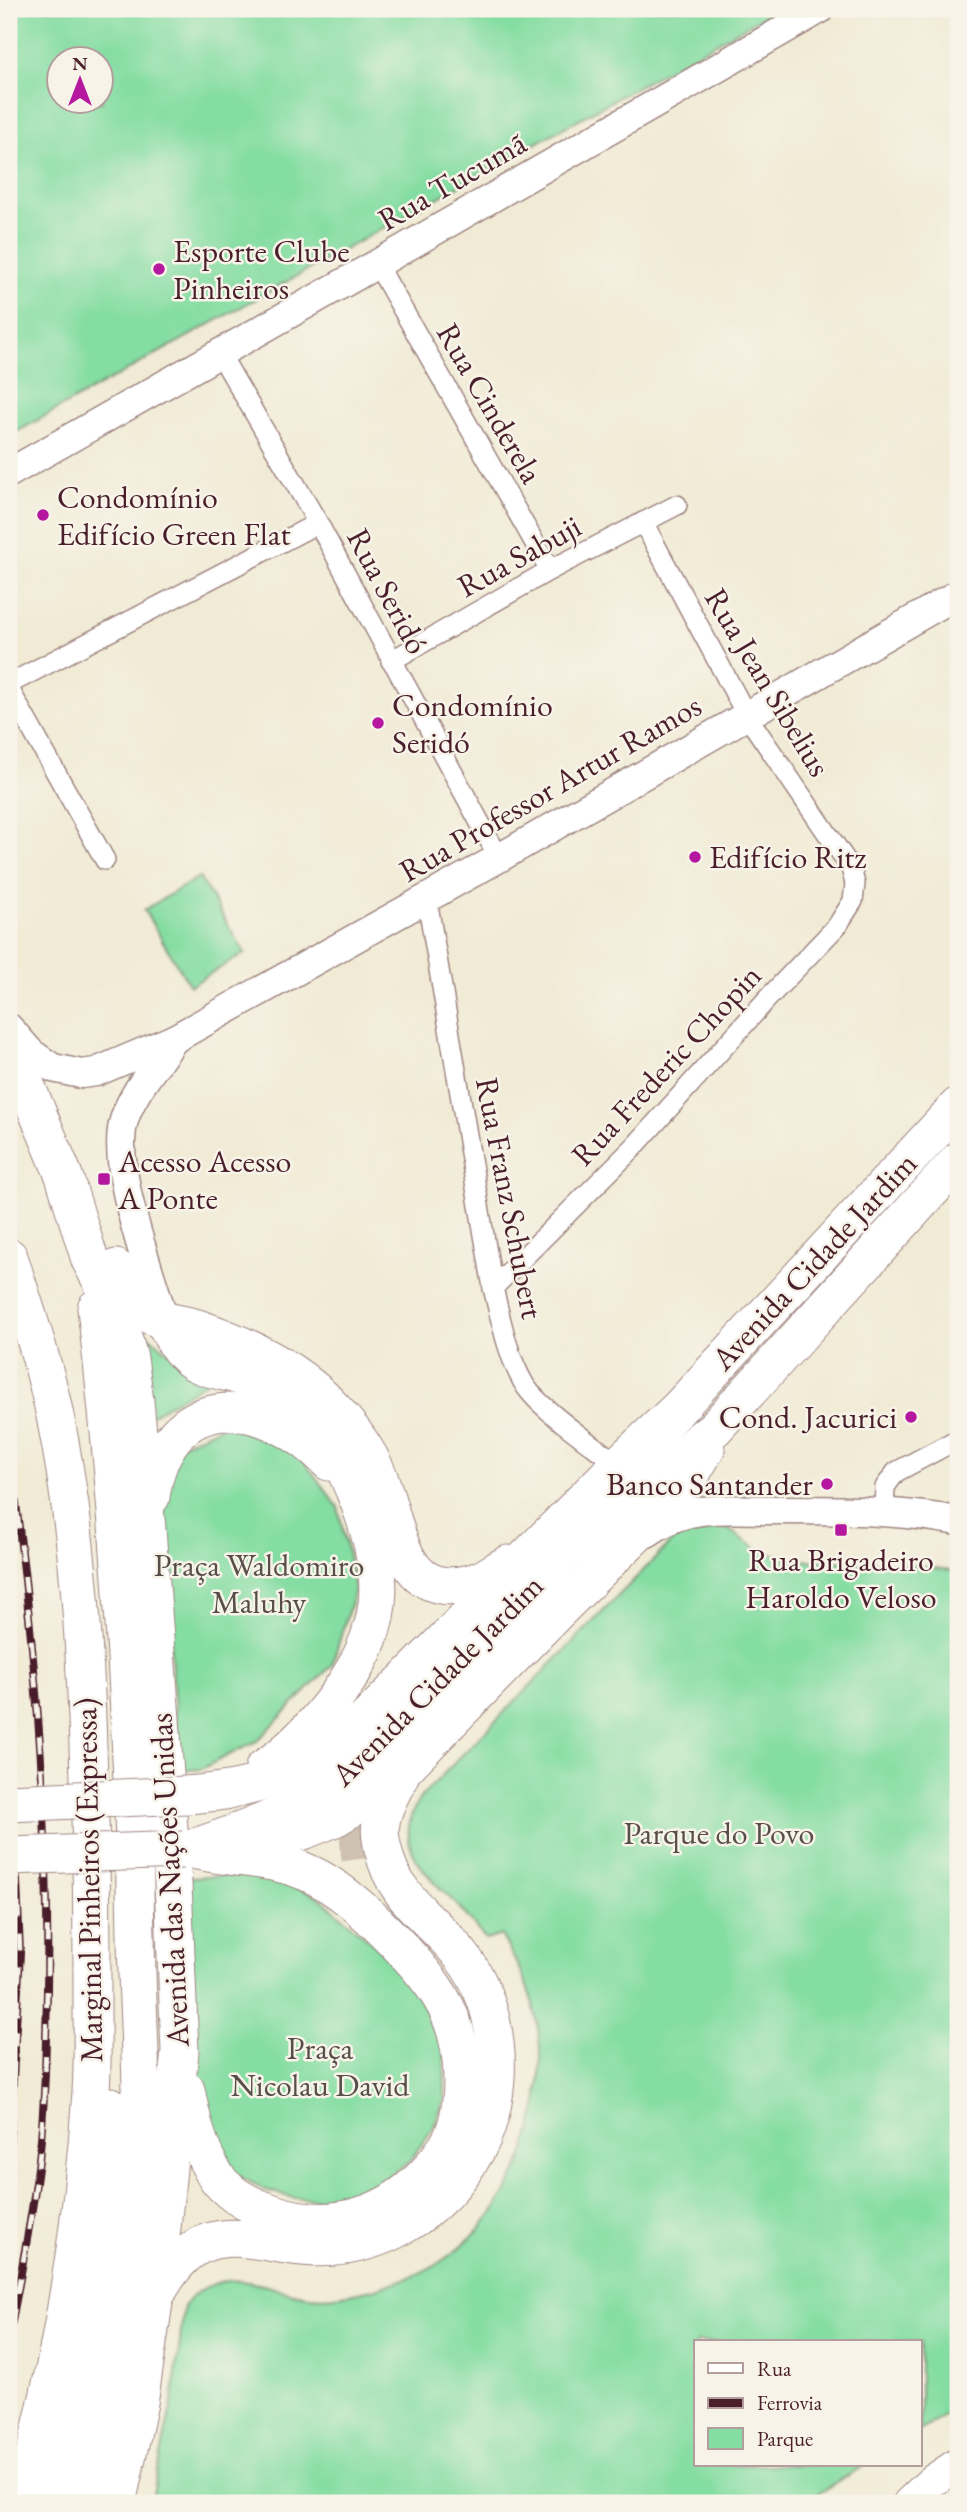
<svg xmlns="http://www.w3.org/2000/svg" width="967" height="2512" font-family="'EB Garamond',serif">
<rect width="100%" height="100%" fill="#f7f3e8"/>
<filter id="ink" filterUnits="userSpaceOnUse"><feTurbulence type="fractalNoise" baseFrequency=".0143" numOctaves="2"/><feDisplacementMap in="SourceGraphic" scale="14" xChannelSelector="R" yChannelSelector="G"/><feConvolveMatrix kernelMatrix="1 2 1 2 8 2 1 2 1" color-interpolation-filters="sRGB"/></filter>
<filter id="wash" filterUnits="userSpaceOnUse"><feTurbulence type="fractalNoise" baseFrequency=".00686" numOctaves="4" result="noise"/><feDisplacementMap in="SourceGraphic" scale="28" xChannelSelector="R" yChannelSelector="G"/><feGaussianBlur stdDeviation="1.57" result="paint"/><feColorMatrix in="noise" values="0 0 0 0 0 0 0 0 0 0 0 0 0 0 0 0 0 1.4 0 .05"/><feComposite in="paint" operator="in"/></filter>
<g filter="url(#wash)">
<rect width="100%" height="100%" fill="#f1ebd5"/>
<g fill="#84dda2" stroke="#677e66" stroke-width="2" fill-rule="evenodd">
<path d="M9,9h768l-768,427zM60,60h42v42h-42z"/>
<polygon points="199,877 245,953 190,986 144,910"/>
<polygon points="124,1318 208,1381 145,1419"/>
<polygon points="225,1425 297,1452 338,1507 355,1589 332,1665 257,1741 201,1769 179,1771 160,1492 180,1445"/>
<path d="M719,1523l40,27 35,10 100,3 64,8v836l-38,24v-89h-224v123h169l-62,38h-652l22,-105 11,-91c3,-7 8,-11 14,-15 37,-26 74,0 112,4 17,2 32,0 48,-4 31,-6 62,-16 88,-34 73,-50 107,-155 90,-241 -6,-30 -20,-56 -35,-82l-15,5c-10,-11 -18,-24 -28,-34 -31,-32 -69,-60 -38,-108l257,-262 14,-11z"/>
<polygon points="233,1875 264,1876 318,1896 406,1972 444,2036 445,2099 433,2128 409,2162 371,2188 357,2194 326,2200 294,2198 265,2190 237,2175 198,2128 179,1879"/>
</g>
</g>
<g filter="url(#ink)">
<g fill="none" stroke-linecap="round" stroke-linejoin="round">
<g stroke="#d0c2b3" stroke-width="37" stroke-dasharray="37 18" stroke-linecap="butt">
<polyline points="907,1189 958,1134"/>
<path d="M360,1859c-4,-30 -1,-53 14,-80"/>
</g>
<defs>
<g id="street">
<polyline points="377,264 550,570"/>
<polyline points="220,354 318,523 499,858"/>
<polyline points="391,661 550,570 677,505"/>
<polyline points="9,684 318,523"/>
<polyline points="9,689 105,860"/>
<path d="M427,899l66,389c8,31 14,66 30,94 12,24 72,64 95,83"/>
<polyline points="493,1288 634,1147 769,997 837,926 853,901 855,884 851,868 747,716 643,522"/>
<polyline points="884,1513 885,1487 896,1472 958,1439"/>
</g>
<g id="secondary">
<polyline points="9,473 377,264 820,9"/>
<polyline points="9,1028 31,1053 53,1068 81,1074 96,1072 174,1039 499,858 958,594"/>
<path d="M164,1320c-14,-50 -56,-156 -39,-203 10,-29 33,-53 49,-78"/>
<path d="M647,1533c17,-12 34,-20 54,-22 25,-3 50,-1 75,-1 60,0 123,0 182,11"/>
</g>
<polyline id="primary" points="909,2503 931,2482 958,2464"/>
<g id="highway">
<polyline points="9,1044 64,1176 90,1260 110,1298 120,1325 129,1358 135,1401 147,1529 173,1883 180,2051 155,2296 139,2403 117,2503"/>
<path d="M9,1257c17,53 35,105 46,159 27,132 32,268 35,403 2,62 2,123 2,184 0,30 1,59 -1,89 -9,139 -31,277 -70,411"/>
<path d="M116,1268c6,14 12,30 24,41 17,14 40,13 60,20 47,16 94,38 128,74 20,20 41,48 51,74 21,51 20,131 101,103 9,-4 18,-11 28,-16"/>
<path d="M164,1320c22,53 39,44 86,59 23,7 41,18 59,34 23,20 33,50 45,77 36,86 34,142 -25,216 -19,24 -40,46 -65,62"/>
<path d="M151,1497c15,-112 114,-102 178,-35"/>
<path d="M186,1795c84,-6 116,-23 180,-76l252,-254 60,-56 280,-303"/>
<polyline points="269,1841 303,1831 335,1818 383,1790 556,1613 650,1521 692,1473 706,1449"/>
<path d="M189,1849c62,-20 119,-43 171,-84l204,-211 40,-37 111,-89 243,-267"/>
<path d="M186,2090c6,30 13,63 32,89 15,19 36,28 58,35 57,19 114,1 153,-44 8,-10 19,-22 24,-35 10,-25 11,-62 6,-89 -7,-39 -28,-66 -54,-94 -27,-29 -63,-65 -99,-80 -34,-15 -72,-13 -109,-21"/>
<path d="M157,2293c12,-21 27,-43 51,-51 31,-10 64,3 95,5 74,7 138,-33 174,-98 30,-56 25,-140 -14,-191 -29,-39 -69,-57 -80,-109 -2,-8 -4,-18 -2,-26 2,-17 13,-34 20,-49"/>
<polyline points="60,2503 67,2445 81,2386 103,2244 112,2150 111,2106"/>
<path d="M83,2503c35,-115 55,-236 58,-357 2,-70 -4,-141 -5,-211 -3,-210 -16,-419 -40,-627"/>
</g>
</defs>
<use href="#street" stroke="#9e8580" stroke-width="22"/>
<use href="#secondary" stroke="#9e8580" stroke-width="31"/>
<use href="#primary" stroke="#9e8580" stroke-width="34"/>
<use href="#highway" stroke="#9e8580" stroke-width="39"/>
<use href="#street" stroke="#fff" stroke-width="19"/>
<use href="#secondary" stroke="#fff" stroke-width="28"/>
<use href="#primary" stroke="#fff" stroke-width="32"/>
<use href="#highway" stroke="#fff" stroke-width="37"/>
<defs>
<g id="rail">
<path d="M9,1449c24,180 41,360 38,542 -1,56 -2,113 -8,169 -7,59 -19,118 -30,177"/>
<polyline points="9,1807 17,1881 20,1953 9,2152"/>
</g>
</defs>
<use href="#rail" stroke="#4a1f2b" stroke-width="8"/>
<use href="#rail" stroke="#f7f3e8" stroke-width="5" stroke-dasharray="16" stroke-linecap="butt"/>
<defs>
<g id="highway-bridge">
<polyline points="9,1803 186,1795"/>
<polyline points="9,1856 183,1850"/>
</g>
</defs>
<use href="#highway-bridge" stroke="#9e8580" stroke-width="39" stroke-linecap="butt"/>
<use href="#highway-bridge" stroke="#fff" stroke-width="37"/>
</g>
</g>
<g fill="#b5179e" stroke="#f7f3e8" stroke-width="2.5">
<circle cx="159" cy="269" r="7"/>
<circle cx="43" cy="515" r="7"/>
<circle cx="378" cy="723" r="7"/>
<circle cx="695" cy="857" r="7"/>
<rect x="97" y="1172" width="14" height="14" rx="3.5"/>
<circle cx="911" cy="1417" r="7"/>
<circle cx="827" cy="1484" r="7"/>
<rect x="834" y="1523" width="14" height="14" rx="3.5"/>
</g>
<g text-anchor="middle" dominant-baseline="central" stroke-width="5" stroke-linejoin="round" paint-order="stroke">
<g font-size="32" fill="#4a1f2b" stroke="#f7f3e8">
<text transform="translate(452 181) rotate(-30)">Rua Tucumã</text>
<text transform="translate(490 403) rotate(60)">Rua Cinderela</text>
<text transform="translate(519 556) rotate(-29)">Rua Sabuji</text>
<text transform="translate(388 591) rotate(62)">Rua Seridó</text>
<text transform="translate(768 682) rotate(59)">Rua Jean Sibelius</text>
<text transform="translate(550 788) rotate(-30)">Rua Professor Artur Ramos</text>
<text transform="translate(666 1065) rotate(-47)">Rua Frederic Chopin</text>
<text transform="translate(510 1198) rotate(79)">Rua Franz Schubert</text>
<text transform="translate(814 1261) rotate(-47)">Avenida Cidade Jardim</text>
<text transform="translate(437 1680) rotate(-45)">Avenida Cidade Jardim</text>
<text transform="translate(88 1880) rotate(-91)">Marginal Pinheiros (Expressa)</text>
<text transform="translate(169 1880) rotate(-93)">Avenida das Nações Unidas</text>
</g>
<g font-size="32" fill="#4a1f2b" stroke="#f7f3e8" text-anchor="start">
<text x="173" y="251">Esporte Clube<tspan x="173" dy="37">Pinheiros</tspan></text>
<text x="57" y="497">Condomínio<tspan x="57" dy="37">Edifício Green Flat</tspan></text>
<text x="392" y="705">Condomínio<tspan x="392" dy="37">Seridó</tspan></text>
<text x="709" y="857">Edifício Ritz</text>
<text x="118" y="1161">Acesso Acesso<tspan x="118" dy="37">A Ponte</tspan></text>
<text x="897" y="1417" text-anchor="end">Cond. Jacurici</text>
<text x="813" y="1484" text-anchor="end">Banco Santander</text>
<text x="841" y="1560" text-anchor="middle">Rua Brigadeiro<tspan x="841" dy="37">Haroldo Veloso</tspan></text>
</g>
<g font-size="32" fill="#584e49" stroke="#f7f3e8">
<text x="259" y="1565">Praça Waldomiro<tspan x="259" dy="37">Maluhy</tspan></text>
<text x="719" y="1833">Parque do Povo</text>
<text x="320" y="2048">Praça<tspan x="320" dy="37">Nicolau David</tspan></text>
</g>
</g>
<rect width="967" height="2512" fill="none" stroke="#f7f3e8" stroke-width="35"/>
<rect x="694" y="2340" width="228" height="126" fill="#f7f3e8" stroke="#b29e9c" stroke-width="2"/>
<rect x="708" y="2363" width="35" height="10" fill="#ffffff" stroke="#b29e9c" stroke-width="2"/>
<text x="757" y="2376" font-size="21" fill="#4a1f2b">Rua</text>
<rect x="708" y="2398" width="35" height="10" fill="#4a1f2b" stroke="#b29e9c" stroke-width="2"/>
<text x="757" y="2410" font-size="21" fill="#4a1f2b">Ferrovia</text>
<rect x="708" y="2428" width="35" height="21" fill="#84dda2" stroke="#b29e9c" stroke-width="2"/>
<text x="757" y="2446" font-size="21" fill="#4a1f2b">Parque</text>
<g transform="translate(80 80)"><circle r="33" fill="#f7f3e8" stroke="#b29e9c" stroke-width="2"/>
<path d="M0-5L12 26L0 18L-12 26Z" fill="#b5179e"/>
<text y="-10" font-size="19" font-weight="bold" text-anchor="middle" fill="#4a1f2b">N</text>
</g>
</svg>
